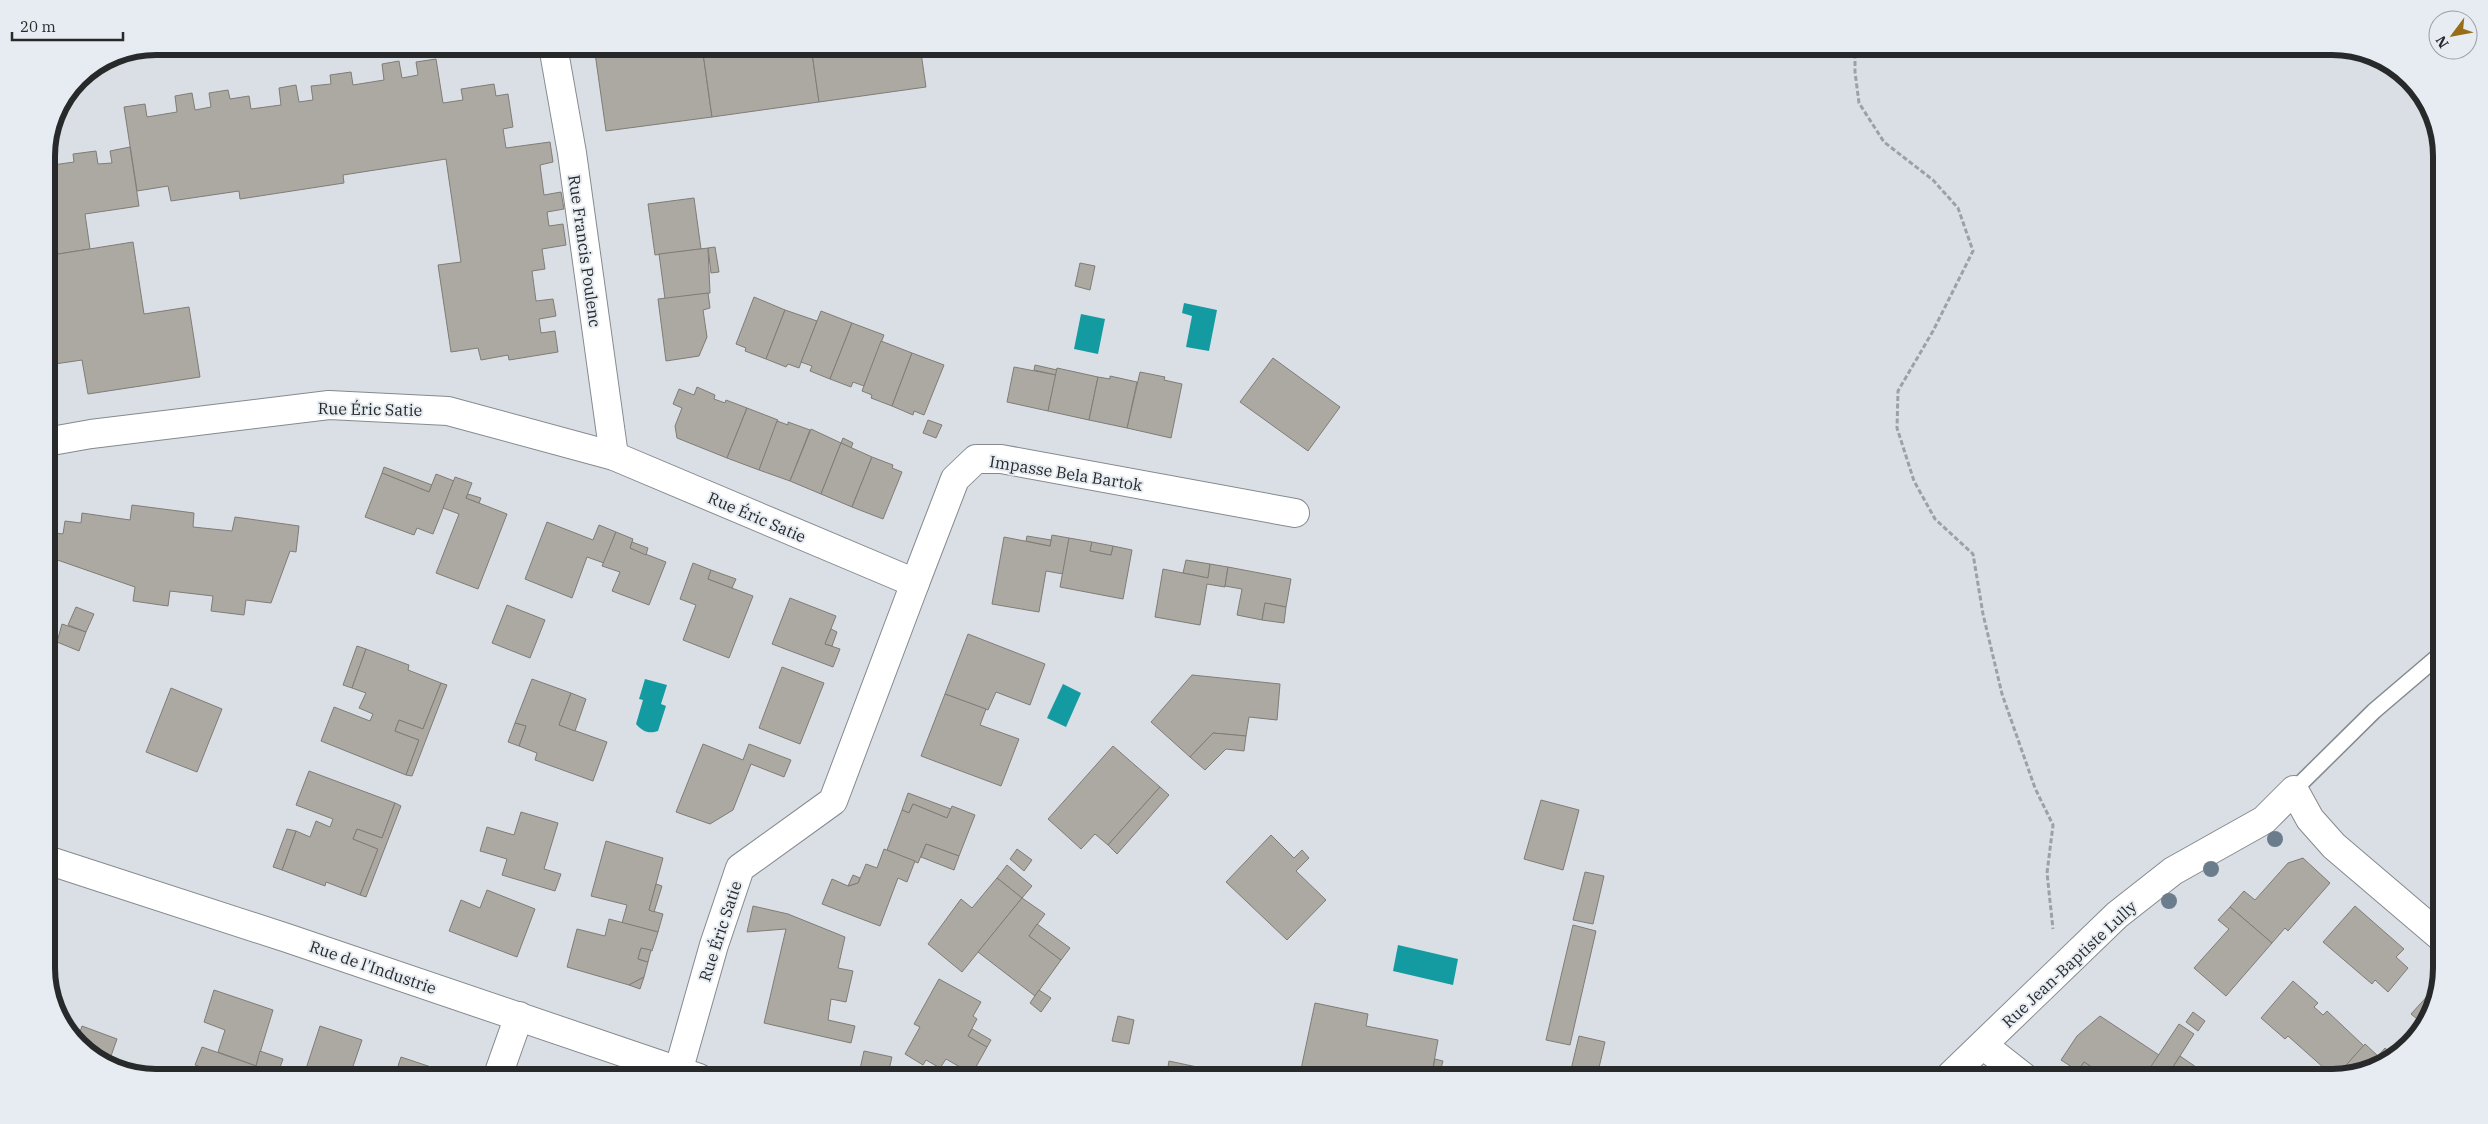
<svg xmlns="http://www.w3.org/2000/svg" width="2488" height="1124" font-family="'IBM Plex Serif',serif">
<rect width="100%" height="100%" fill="#d9dfe4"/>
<g fill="#139ba1">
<polygon points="1184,303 1217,310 1209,351 1186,347 1192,316 1182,313"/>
<polygon points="1081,314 1105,319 1098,354 1074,349"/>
<path d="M645,679l22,6 -6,19 5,2 -8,25c-9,3 -15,1 -22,-7l7,-24 -4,-1z"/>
<polygon points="1063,684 1081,693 1066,727 1047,718"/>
<polygon points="1398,945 1458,959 1453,985 1393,971"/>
</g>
<g fill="#aca8a2" stroke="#807c77">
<polygon points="594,46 702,46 712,117 606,131"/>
<polygon points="702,46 811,46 819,102 712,117"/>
<polygon points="811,46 920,46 926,87 819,102"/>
<polygon points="436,59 443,103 463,100 461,89 494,84 496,96 508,94 513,127 503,129 506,148 550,142 553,162 540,165 544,195 561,192 564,209 547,212 549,226 563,224 566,245 542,249 545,269 532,271 536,301 553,299 556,316 539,319 541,333 555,331 558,352 509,360 508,355 481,360 478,348 451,352 438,265 461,262 446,159 343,175 344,183 240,199 239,191 171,201 168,186 137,191 124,107 145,104 147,117 177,112 175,96 192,93 195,110 211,107 209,93 228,90 230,99 249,96 251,109 281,105 279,88 296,85 299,102 313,100 311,86 331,84 330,75 351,72 353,85 384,80 382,64 399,61 402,78 418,75 416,62"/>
<polygon points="130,147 139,206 85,214 90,249 46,256 46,173 54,172 53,165 74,162 73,154 96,151 98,164 112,163 110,151"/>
<polygon points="694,198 701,249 655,255 648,204"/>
<polygon points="133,242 144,314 189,307 200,377 88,394 82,360 48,365 46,256"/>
<polygon points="715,247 719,272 711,273 708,248"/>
<polygon points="708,248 710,293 665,299 659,254"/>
<polygon points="1080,263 1095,266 1090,290 1075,286"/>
<polygon points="708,293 710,308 703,310 707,337 699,356 666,361 658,299"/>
<polygon points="754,297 785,310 766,359 745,351 746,348 736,344"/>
<polygon points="785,310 817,321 799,368 788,364 786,367 766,359"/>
<polygon points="821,311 852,323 830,379 810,371 812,366 801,362"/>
<polygon points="852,323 884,335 864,386 853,382 851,387 830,379"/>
<polygon points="881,341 912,353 892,406 871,398 872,395 862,391"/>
<polygon points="912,353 944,365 924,415 914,411 913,415 892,406"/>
<polygon points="1273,358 1340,407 1308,451 1240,402"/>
<polygon points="1035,365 1057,370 1056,375 1034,370"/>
<polygon points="1014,367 1056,375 1048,411 1007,402"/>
<polygon points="1057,368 1098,377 1089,420 1048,411"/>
<polygon points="1140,372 1165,377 1164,380 1182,384 1171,438 1127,428"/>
<polygon points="1110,376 1137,382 1127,428 1089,420 1098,377 1110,379"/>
<polygon points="697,387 715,395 714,399 725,403 726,400 747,408 727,458 677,438 675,426 682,408 673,404 679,389 694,395"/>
<polygon points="747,408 778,420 759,470 727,458"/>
<polygon points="928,420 942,425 936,438 923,433"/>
<polygon points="777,421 788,425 788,422 810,430 790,481 759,470"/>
<polygon points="811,429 841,443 821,494 790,481"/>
<polygon points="843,438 853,443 851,448 841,443"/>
<polygon points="841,443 872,457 852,507 821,494"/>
<polygon points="872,457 893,465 892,468 902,472 883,519 852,507"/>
<polygon points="384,467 432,485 429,492 382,473"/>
<polygon points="382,473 429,492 436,474 454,481 433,534 417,528 414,535 365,517"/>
<polygon points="455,477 472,483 466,498 507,514 478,589 436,573 459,514 443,508"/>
<polygon points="468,494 481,498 479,503 466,498"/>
<polygon points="132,505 194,513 193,527 232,531 235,517 299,526 296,552 290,551 271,603 246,600 244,615 211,611 213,596 170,591 168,606 133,601 135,587 46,556 55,533 63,534 65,521 81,523 82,513 130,520"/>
<polygon points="547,522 593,540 599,525 616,532 604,563 587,557 572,598 525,579"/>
<polygon points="616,532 633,539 630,548 666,562 649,605 612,591 620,572 602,566"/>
<polygon points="1052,535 1069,538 1063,574 1046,571 1039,612 992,604 1004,537 1050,546"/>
<polygon points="1027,536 1051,540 1050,546 1026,541"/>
<polygon points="1069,538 1092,542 1090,551 1111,555 1113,546 1132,550 1123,599 1060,587"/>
<polygon points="632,542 648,548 646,555 630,548"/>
<polygon points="1092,542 1113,546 1111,555 1090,551"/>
<polygon points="1186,560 1210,564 1208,578 1183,573"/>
<polygon points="693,563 711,570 708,579 753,596 729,658 683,640 696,605 680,599"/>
<polygon points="1210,564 1228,567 1225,587 1207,584 1200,625 1155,617 1163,569 1208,578"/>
<polygon points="1228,567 1291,579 1286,607 1265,603 1262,620 1237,615 1242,589 1225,586"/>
<polygon points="711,570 736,579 732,588 708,579"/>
<polygon points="790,598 836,616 825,644 840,649 833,667 772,644"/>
<polygon points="1265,603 1286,607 1284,623 1262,620"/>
<polygon points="507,605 545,620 530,658 492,643"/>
<polygon points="76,607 94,614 86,632 68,625"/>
<polygon points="62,624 86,632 79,651 57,642"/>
<polygon points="831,629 837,632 832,646 825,644"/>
<polygon points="968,634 1045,664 1030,705 996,692 988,710 945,694"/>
<polygon points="357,646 366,649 352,688 343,685"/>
<polygon points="366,649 409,665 408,670 441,683 423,729 399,720 395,731 419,740 406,775 321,741 334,707 370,721 373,714 359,708 366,693 352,688"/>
<polygon points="782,667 824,683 800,744 759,728"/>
<polygon points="1192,675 1280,684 1277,720 1249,717 1246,736 1213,733 1190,757 1151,722"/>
<polygon points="532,679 571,693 559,725 607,742 593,781 535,760 537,753 519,746 526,726 515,723"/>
<polygon points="441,683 447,685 412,776 406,775 419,740 395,731 399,720 423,729"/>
<polygon points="171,688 222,709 197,772 146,752"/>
<polygon points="571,693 586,699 575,731 559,725"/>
<polygon points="945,694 986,709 980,725 1019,739 1001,786 921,756"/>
<polygon points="515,723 526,726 519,746 508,742"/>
<polygon points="1213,733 1246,736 1244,751 1226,749 1205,770 1190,757"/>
<polygon points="703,744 743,760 749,744 791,760 784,777 751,764 733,810 710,824 676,812"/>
<polygon points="1113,746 1160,787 1108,845 1095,834 1081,849 1048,819"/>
<polygon points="309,771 395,803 382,838 357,829 353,839 378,849 360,895 326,882 325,886 282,870 296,831 310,837 316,821 330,827 333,819 296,805"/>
<polygon points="1160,787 1169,795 1117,854 1108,845"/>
<polygon points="908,793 951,809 947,818 913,804 909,813 902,810"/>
<polygon points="1541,800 1579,810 1563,870 1524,859"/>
<polygon points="395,803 401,806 366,897 360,895 378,849 353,839 357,829 382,838"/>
<polygon points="913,804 947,818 952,806 975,815 959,856 926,844 918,863 887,850 902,810 909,813"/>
<polygon points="521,812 558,823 544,869 561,874 555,891 502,875 507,859 480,851 487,827 514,835"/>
<polygon points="287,829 296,831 282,870 273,867"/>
<polygon points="1271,835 1294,858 1302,850 1309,858 1296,871 1326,900 1287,940 1226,882"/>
<polygon points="606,841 663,858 649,910 663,914 658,932 622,923 627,905 591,896"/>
<polygon points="926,844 959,856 954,870 921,857"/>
<polygon points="884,849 915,861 907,882 898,878 880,926 822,904 832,879 848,886 858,883 866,864 877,868"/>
<polygon points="1017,849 1032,860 1024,871 1010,859"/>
<polygon points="2303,858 2330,883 2288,931 2285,928 2272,943 2230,907 2244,891 2255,900 2288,863"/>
<polygon points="1007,865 1032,886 1022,898 997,878"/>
<polygon points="1585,872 1604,876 1593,924 1573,920"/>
<polygon points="853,875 860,878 858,883 848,886"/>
<polygon points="997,878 1022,898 962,972 928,944 961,899 972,908"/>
<polygon points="656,884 662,886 654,912 649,910"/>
<polygon points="487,890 535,909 517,957 449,931 461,900 480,908"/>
<polygon points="1022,898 1045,914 1029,936 1061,960 1035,996 978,952"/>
<polygon points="753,906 788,914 845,937 838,968 853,971 846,1002 831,999 828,1020 855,1026 851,1043 764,1023 786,929 747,932"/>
<polygon points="2355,906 2404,949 2396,957 2408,968 2388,992 2375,980 2372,984 2323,942"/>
<polygon points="2230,907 2272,943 2226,996 2194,968 2229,929 2218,920"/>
<polygon points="609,919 658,932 652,951 641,948 638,959 648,962 644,977 629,985 567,967 577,929 605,936"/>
<polygon points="1037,924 1070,948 1061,960 1029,936"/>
<polygon points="1573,925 1596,931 1570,1045 1546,1040"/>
<polygon points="641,948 651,950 648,962 638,959"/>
<polygon points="644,977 640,989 629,985"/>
<polygon points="939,979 981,1002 973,1016 977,1019 968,1036 987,1047 972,1074 946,1059 940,1068 926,1060 923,1065 905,1054 920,1027 914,1024"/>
<polygon points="2293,981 2318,1003 2314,1007 2323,1015 2327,1011 2364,1046 2336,1076 2334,1077 2288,1036 2285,1039 2261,1018"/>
<polygon points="214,990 273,1010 256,1066 218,1052 225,1030 204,1022"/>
<polygon points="1039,990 1051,998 1041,1012 1030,1003"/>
<polygon points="2432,991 2436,995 2433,1010 2422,1023 2411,1014"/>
<polygon points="1315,1003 1368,1014 1366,1026 1438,1040 1432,1073 1439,1075 1439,1078 1320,1078 1300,1074"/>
<polygon points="2193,1012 2205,1021 2198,1031 2186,1022"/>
<polygon points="1118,1016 1134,1020 1129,1044 1112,1041"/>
<polygon points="2100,1016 2159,1055 2144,1078 2108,1078 2084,1062 2078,1071 2061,1060 2077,1036"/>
<polygon points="2179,1024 2194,1034 2171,1070 2182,1078 2158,1078 2148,1071"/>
<polygon points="82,1026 117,1039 111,1056 85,1047 77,1041"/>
<polygon points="320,1026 362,1040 349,1078 303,1078"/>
<polygon points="972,1029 991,1040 987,1047 968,1036"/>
<polygon points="1579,1036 1605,1042 1597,1076 1606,1078 1569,1078"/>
<polygon points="2365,1044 2378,1056 2385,1048 2395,1057 2341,1075 2339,1073"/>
<polygon points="85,1047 111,1056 108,1065"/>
<polygon points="202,1047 259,1067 255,1078 207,1078 209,1070 195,1065"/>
<polygon points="260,1051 283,1059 278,1073 256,1066"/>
<polygon points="864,1051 892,1057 887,1078 858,1078"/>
<polygon points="2180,1056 2212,1078 2182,1078 2171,1070"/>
<polygon points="401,1057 443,1071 441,1078 394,1078"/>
<polygon points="1435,1059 1443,1061 1439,1075 1432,1073"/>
<polygon points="1169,1061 1211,1070 1209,1078 1166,1078"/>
<polygon points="2084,1062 2104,1075 2102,1078 2087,1078 2078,1071"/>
<polygon points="201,1067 209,1070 207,1078 199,1075"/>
<polygon points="1211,1070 1255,1078 1209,1078"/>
<polygon points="443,1071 450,1074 452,1078 441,1078"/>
</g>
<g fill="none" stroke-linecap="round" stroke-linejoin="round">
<defs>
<polyline id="service" points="2294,790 2374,711 2442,653"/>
<g id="minor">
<polyline points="553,46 572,153 614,456"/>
<polyline points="46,442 91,434 329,405 448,411 614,456 915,583 833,801 740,868 714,945 678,1072"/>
<polyline points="915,583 955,479 976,459 1001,459 1295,513"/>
<polyline points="47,860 287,938 699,1078"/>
<polyline points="1983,1045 2025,1078"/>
<polyline points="497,1078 519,1016"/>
<polyline points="1948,1078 2117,915 2173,871 2264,820 2294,790 2310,819 2334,846 2442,938"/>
</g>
</defs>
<use href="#service" stroke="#858a8f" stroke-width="18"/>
<use href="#minor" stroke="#858a8f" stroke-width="30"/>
<polyline stroke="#9ca1a5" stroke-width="3" stroke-dasharray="5 2.5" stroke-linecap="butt" points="1855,46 1855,72 1859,103 1884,142 1933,180 1958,208 1973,251 1933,331 1898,391 1897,428 1914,481 1935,519 1973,554 1983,614 2002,694 2035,788 2053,825 2047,873 2053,929"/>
<use href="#service" stroke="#fff" stroke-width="15"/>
<use href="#minor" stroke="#fff" stroke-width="28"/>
</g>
<g fill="#6b7d8c">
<circle cx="2275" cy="839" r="8"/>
<circle cx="2211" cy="869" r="8"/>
<circle cx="2169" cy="901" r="8"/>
</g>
<g text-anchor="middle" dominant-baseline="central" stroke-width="4" stroke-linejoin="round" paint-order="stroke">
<g font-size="16" fill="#27292b" stroke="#e6ecf1">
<text transform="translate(585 251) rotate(82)">Rue Francis Poulenc</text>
<text transform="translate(370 409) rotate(1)">Rue Éric Satie</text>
<text transform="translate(1066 473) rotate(9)">Impasse Bela Bartok</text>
<text transform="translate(757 517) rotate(23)">Rue Éric Satie</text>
<text transform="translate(720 931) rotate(-72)">Rue Éric Satie</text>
<text transform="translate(2069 964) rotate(-43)">Rue Jean-Baptiste Lully</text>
<text transform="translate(373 967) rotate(19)">Rue de l'Industrie</text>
</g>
</g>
<path d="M0 0H2488V1124H0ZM156 55H2332A101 101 0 0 1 2433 156V968A101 101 0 0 1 2332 1069H156A101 101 0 0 1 55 968V156A101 101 0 0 1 156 55Z" fill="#e6ecf1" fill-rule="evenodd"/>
<path fill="none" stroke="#27292b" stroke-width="6" d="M156 55H2332A101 101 0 0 1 2433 156V968A101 101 0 0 1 2332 1069H156A101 101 0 0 1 55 968V156A101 101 0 0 1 156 55Z"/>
<g transform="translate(2453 35) rotate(238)"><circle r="24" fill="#e6ecf1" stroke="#9a9ea2"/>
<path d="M0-4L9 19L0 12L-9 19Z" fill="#976d19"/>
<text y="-8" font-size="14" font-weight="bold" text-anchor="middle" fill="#27292b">N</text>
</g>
<path d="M12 32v8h111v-8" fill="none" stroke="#27292b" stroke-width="2.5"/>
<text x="20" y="32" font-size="15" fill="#27292b" stroke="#e6ecf1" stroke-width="4" paint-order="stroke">20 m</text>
</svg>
